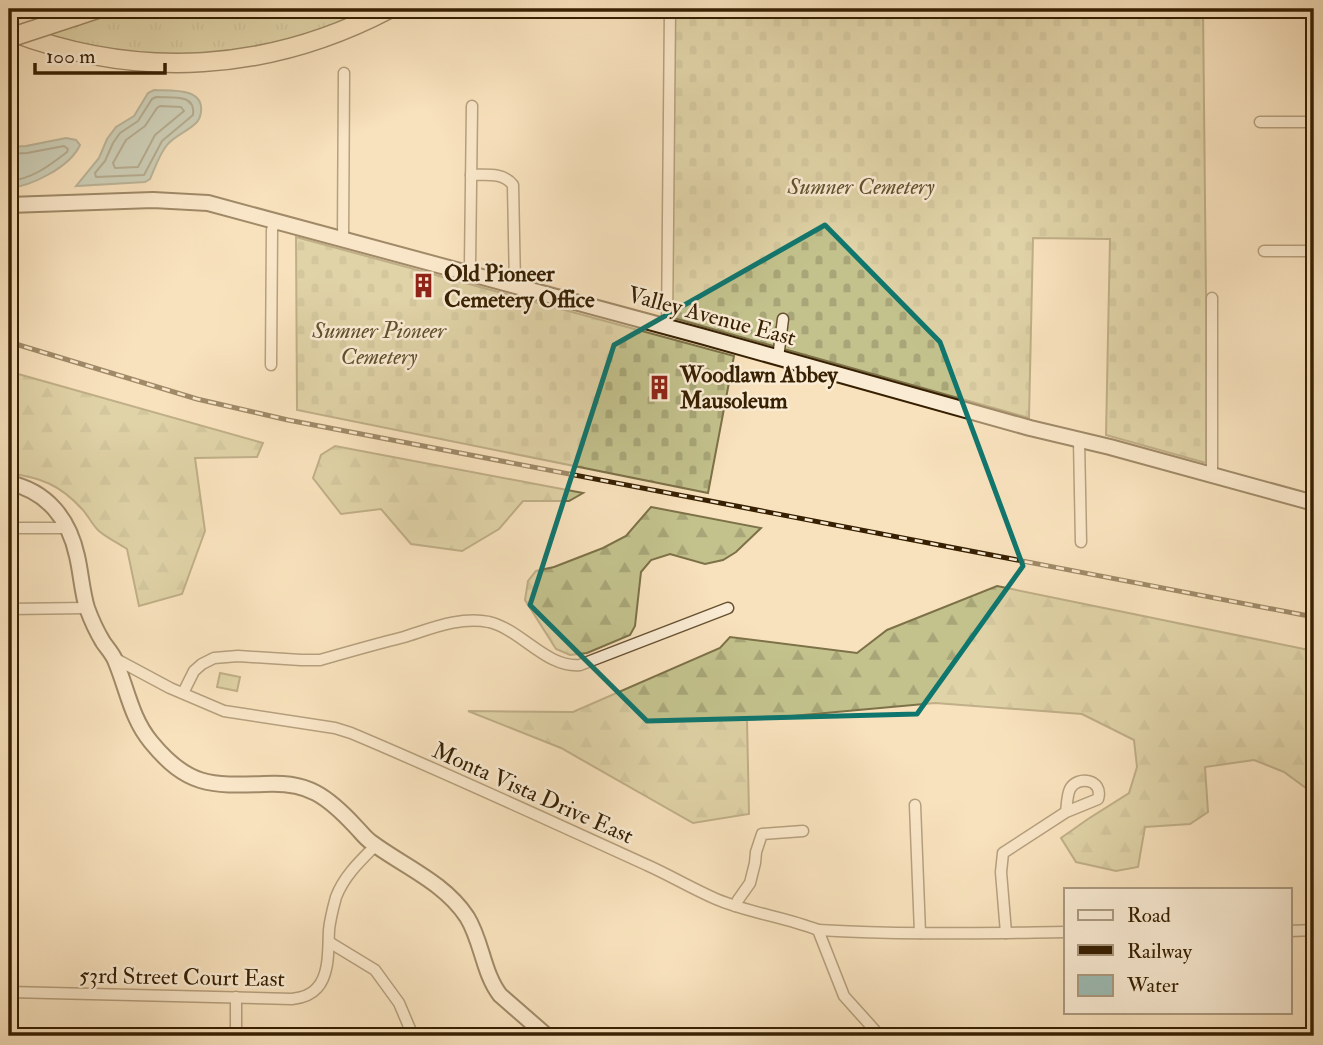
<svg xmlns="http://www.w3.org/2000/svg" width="1323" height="1045" font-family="'IM FELL Double Pica',serif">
<defs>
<pattern id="grass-tufts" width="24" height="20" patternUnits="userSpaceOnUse" patternTransform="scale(1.75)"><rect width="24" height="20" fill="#c3c28d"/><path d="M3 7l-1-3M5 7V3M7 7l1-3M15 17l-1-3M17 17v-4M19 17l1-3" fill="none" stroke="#a8a678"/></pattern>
<pattern id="forest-firs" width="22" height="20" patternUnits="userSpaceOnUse" patternTransform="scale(1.75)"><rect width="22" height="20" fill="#c3c28d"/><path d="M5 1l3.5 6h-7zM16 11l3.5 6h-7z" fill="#a8a678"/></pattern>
<pattern id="cemetery-stones" width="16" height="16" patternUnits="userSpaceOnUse" patternTransform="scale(1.75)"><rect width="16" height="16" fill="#c3c28d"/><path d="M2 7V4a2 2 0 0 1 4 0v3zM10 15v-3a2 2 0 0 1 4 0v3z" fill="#a8a678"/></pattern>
</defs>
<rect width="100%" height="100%" fill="#f8e2bd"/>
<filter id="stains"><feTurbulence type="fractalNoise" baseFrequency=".00286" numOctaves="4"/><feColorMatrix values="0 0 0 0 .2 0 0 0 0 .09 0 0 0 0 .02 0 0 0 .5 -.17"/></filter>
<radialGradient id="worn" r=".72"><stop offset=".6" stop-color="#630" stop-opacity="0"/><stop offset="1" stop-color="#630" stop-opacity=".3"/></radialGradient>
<polygon fill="url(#grass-tufts)" stroke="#7d7148" stroke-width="2" points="125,9 376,9 310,36 241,52 170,56 98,48 45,34"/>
<g fill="url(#forest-firs)" stroke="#7d7148" stroke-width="2">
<path d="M11,372l252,71 -6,14 -62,1 10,73 -23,63 -43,12 -12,-57c-9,-6 -20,-11 -28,-18 -7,-6 -11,-16 -17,-22 -23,-25 -41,-31 -73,-36v-100z"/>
<polygon points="335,446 583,493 569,501 523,501 499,529 462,551 411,544 381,509 341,514 313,478 321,455"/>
<polygon points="651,507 761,528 736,552 723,560 705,564 670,554 651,560 641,572 635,626 630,635 587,653 570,655 556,649 525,600 528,581 536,571 554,567 603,548 626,536"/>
<polygon points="997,586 1314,651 1314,794 1284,772 1254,760 1205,767 1208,812 1190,824 1145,827 1138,867 1116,871 1076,862 1061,838 1088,819 1129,793 1137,767 1134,740 1082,714 935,703 747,720 749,814 693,823 561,748 468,711 573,712 720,648 730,637 857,653 887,630"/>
</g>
<g fill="url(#cemetery-stones)" stroke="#7d7148" stroke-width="2">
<polygon points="672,9 1203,9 1206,296 1206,463 1106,435 1110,239 1033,238 1029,418 670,317"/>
<polygon points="296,237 734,356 708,493 297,410"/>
</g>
<polygon fill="#c3c28d" stroke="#7d7148" stroke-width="2" points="220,673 240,677 237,691 217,687"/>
<g fill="#9dbdb5" stroke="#747e6d" stroke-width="2">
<path d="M154,90c17,1 50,-3 47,22 -1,5 -1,7 -4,10 -8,9 -22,13 -30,23 -8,10 -12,23 -17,34l-5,3 -69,4 23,-28 8,-19 9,-12 18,-11 14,-23z"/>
<path d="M66,138l10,2 4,5c-10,22 -48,41 -71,43v-41l17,-1z"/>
</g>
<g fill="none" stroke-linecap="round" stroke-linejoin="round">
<g stroke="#6a6e5c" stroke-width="2">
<path d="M156,97c15,1 40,-4 37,18l-31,26 -18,34 -48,2 -1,-4 10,-12 8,-18 7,-10 18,-12 14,-22z"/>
<polygon points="160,106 181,107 184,111 155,135 138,167 115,168 113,163 126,140 145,126 157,108"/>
<path d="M9,154l18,-1 37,-7 4,3 -1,3c-18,14 -35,27 -58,29"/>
</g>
<defs>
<g id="street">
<polyline points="1260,122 1314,122"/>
<path d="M471,175c15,0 32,-3 42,10l2,101"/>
<polyline points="343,239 344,73"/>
<polyline points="1264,251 1314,251"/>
<polyline points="464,272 470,266 472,106"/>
<polyline points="667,327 670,9"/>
<polyline points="778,358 783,319"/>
<polyline points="271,365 272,230 275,220"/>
<polyline points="1079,440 1081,542"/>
<polyline points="1212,475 1212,298"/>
<polyline points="9,528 68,528"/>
<polyline points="9,609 87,608"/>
<path d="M114,658l56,30 54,23 111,17 16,5c100,42 199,88 298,133 22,10 44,23 67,33 33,14 69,18 102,31l26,66 36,40"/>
<path d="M183,693l11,-22 8,-7 12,-6 24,-2 63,4h19c28,-8 56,-16 84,-23 26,-8 56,-21 85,-15 33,8 57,46 91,43l148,-57"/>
<polyline points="915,805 920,933"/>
<polyline points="735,906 738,900 750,883 755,863 756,852 762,834 803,831"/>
<path d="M818,930c82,5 165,3 248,2"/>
<polyline points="1290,931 1314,930"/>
<path d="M1006,933l-5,-61 2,-19 63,-41 32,-13c6,-20 -21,-24 -28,-10 -3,6 -3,16 -4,23"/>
<polyline points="329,942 375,970 399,1003 413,1036"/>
<path d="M9,992l283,7c9,-1 19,-4 25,-11 13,-14 11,-40 12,-58 1,-11 4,-22 7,-33 8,-21 24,-36 40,-52"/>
<polyline points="236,997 236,1036"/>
</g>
<g id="secondary">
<polyline points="9,205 153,200 208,203 701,336 1030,428 1110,447 1314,503"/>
<path d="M9,483c38,8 60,36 68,73 4,17 5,36 10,52 4,11 10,24 16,34 4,6 9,11 12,18 12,28 16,58 36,82 36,44 59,44 113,42 18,-1 35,0 52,9 15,8 28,21 40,34 5,5 9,11 15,15 32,24 73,40 96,75 15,24 16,56 33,78l47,41"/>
</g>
<g id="highway">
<polyline points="76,16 97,9"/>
<polyline points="9,29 53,9"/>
<path d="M12,32c127,48 257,40 377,-23"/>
</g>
</defs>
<use href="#street" stroke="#675031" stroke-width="13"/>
<use href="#secondary" stroke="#372002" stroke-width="18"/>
<use href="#highway" stroke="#372002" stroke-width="21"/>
<use href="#street" stroke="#faecd4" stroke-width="10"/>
<use href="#secondary" stroke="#faecd4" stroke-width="14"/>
<use href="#highway" stroke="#f8e2bd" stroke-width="18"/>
<defs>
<polyline id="rail" points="9,342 197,399 288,420 1314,617"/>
</defs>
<use href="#rail" stroke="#372002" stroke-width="5"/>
<use href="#rail" stroke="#faecd4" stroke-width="2.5" stroke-dasharray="8" stroke-linecap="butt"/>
<defs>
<polyline id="highway-bridge" points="9,38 76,16"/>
</defs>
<use href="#highway-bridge" stroke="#372002" stroke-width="21" stroke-linecap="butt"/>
<use href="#highway-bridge" stroke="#f8e2bd" stroke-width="18"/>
</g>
<path d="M0 0H1323V1045H0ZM825,225l115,117 83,224 -106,148 -270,7 -117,-116 84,-260z" fill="#f8e2bd" fill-opacity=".55" fill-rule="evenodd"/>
<path fill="none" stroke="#0f766e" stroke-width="5" stroke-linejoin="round" d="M825,225l115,117 83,224 -106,148 -270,7 -117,-116 84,-260z"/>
<defs>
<symbol id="building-bare" viewBox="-9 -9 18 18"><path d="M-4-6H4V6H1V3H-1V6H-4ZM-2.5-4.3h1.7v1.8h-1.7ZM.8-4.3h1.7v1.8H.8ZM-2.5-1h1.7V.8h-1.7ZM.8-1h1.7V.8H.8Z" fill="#8f2418" stroke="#faecd4" stroke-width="2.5" paint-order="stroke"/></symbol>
</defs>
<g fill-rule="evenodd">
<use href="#building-bare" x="406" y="268" width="35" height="35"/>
<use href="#building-bare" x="642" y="370" width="35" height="35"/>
</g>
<g text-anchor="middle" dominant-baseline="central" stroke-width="5" stroke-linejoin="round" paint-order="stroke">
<g font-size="23" font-style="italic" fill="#61512c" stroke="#faecd4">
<text x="861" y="186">Sumner Cemetery</text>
<text x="379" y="330">Sumner Pioneer<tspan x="379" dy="26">Cemetery</tspan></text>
</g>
<g font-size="23" font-weight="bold" fill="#372002" stroke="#faecd4" text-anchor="start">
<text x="444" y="273">Old Pioneer<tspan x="444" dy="26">Cemetery Office</tspan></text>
<text x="680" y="374">Woodlawn Abbey<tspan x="680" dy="26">Mausoleum</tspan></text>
</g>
<g font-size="23" fill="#372002" stroke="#faecd4">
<text transform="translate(712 316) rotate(15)">Valley Avenue East</text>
<text transform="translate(533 793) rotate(24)">Monta Vista Drive East</text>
<text transform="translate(182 977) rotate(1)">53rd Street Court East</text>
</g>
</g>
<rect width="1323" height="1045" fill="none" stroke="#f8e2bd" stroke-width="35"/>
<rect x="10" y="10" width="1302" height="1024" fill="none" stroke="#372002" stroke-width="3.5"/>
<rect x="18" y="18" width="1288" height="1010" fill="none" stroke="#372002" stroke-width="2"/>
<rect x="1064" y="888" width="228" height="126" fill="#faecd4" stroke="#ac9a80" stroke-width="2"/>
<rect x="1078" y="910" width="35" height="10" fill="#faecd4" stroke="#ac9a80" stroke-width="2"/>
<text x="1127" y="922" font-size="21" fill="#372002">Road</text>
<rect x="1078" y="945" width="35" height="10" fill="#372002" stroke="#ac9a80" stroke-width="2"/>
<text x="1127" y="958" font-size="21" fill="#372002">Railway</text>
<rect x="1078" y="975" width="35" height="21" fill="#9dbdb5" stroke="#ac9a80" stroke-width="2"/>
<text x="1127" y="992" font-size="21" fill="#372002">Water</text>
<path d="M35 63v10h130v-10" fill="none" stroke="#372002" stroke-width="3.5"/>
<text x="46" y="63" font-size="21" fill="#372002" stroke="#faecd4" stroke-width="5" paint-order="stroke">100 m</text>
<rect width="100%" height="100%" filter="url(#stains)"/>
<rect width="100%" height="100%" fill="url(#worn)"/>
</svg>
